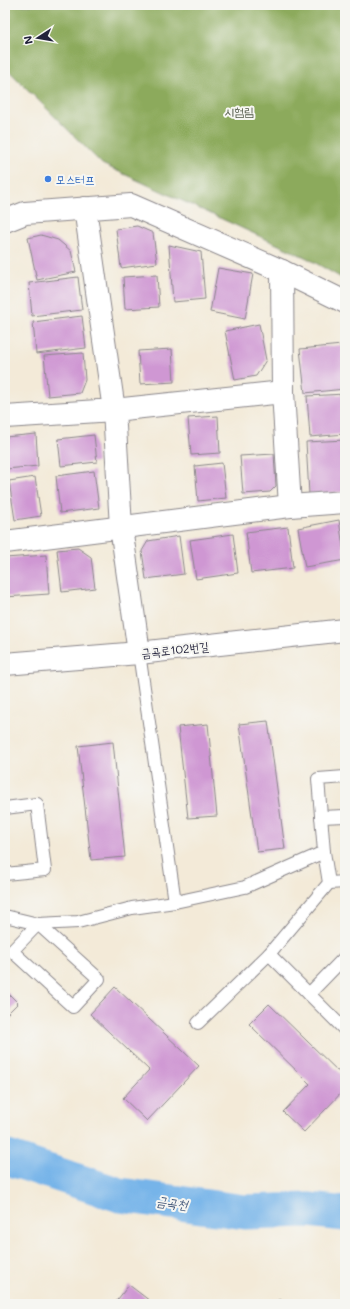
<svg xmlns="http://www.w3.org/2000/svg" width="350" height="1309" font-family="Mali,'Poor Story',sans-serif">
<rect width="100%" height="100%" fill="#f6f6f2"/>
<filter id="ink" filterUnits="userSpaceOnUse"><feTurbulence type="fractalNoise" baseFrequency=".025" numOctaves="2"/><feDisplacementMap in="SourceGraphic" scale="8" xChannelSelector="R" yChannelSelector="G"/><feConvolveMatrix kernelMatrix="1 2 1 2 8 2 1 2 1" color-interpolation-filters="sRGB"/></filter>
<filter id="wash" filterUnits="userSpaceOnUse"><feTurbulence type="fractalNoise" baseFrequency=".012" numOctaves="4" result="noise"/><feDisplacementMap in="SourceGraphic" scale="16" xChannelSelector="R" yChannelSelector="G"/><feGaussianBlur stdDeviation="0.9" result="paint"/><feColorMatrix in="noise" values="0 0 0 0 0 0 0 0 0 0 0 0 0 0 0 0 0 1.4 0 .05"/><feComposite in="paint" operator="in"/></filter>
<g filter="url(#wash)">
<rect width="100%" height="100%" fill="#f3ead8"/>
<polygon fill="#8caa5c" stroke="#57664c" points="5,5 345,5 345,280 307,258 102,164 5,67"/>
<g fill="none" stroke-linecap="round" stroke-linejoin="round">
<polyline stroke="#76b4e9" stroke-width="35" points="5,1157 120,1195 245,1212 309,1210 345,1214"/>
</g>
<g id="blocks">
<g fill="#cf97d3">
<polygon points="137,226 153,233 157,263 121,268 116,229"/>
<polygon points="41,235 58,240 71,251 76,272 37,280 28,238"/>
<polygon points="169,245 201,252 205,299 173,302"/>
<polygon points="218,268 253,274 245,319 210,312"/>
<polygon points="157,275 159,307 125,309 123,277"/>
<polygon points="78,277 82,310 32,316 29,283"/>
<polygon points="82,316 86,348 36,354 33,322"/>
<polygon points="259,324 266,360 256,376 235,380 225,331"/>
<polygon points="342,345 345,389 305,393 300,349"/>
<polygon points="172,349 174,382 140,384 138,351"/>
<polygon points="83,353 85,380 80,393 48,396 44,356"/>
<polygon points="345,394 345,434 310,437 307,396"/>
<polygon points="218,416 220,453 191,455 188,418"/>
<polygon points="36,434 38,466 6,469 5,437"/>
<polygon points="94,435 97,462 61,466 58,439"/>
<polygon points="345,440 345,492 309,494 306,442"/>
<polygon points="274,454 276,486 270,492 243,494 240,456"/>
<polygon points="222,463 226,498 198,501 195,466"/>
<polygon points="94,471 99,508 60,513 56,476"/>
<polygon points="35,477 41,516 15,520 9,481"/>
<polygon points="339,520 345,560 305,567 298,528"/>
<polygon points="288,527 293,568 251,573 246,532"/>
<polygon points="233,534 238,573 196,579 190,540"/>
<polygon points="179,536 184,574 146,579 142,551 148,541"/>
<polygon points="78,548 91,557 95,588 62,592 57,550"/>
<polygon points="46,555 49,594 5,597 5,558"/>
<polygon points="268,721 285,849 257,852 239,724"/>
<polygon points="208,724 217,816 188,818 178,727"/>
<polygon points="113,742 125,857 91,860 78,746"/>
<polygon points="115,987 199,1066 147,1121 123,1098 149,1070 90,1014"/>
<polygon points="5,990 18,1003 5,1016"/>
<polygon points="269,1004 345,1078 345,1089 304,1132 283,1112 310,1084 249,1024"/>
<polygon points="129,1285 154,1304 114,1304"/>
<polygon points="279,1299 289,1304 276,1304"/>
</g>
</g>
</g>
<g filter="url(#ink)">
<use href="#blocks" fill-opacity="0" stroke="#8a868a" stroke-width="1"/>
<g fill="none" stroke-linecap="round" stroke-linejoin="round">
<defs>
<g id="lane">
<polyline points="139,653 175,902"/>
<polyline points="5,808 37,804 45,870 5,874"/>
<polyline points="321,817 345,816"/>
<polyline points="329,883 345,882"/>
<polyline points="5,916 38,924 78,922 132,908 175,902 245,887 324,852"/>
<polygon points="38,924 99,979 73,1007 12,951"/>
<polyline points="269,954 345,1030"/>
<polyline points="309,994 345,957"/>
<polyline points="198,1023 269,954 329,883 324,852 318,779 345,777"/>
</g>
<g id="street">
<polyline points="5,221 25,213 131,205 282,271 345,302"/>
<polyline points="282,271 283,392 290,506"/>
<polyline points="5,417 114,410 85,208"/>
<polyline points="5,542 290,506 345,502"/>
<polyline points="139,653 121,527 114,410 283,392"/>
</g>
<polyline id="secondary" points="5,664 139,653 345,630"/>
</defs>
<use href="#lane" stroke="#8a868a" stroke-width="14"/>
<use href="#street" stroke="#8a868a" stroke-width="24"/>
<use href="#secondary" stroke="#8a868a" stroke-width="24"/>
<use href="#lane" stroke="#fff" stroke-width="12"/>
<use href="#street" stroke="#fff" stroke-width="22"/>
<use href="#secondary" stroke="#fff" stroke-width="22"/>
</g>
</g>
<circle fill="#3f7fe0" stroke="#f6f6f2" stroke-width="1.5" cx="48" cy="179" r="4"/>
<g text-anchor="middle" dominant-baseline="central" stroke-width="4" stroke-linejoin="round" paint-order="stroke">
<g font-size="12" fill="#545b4b" stroke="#f6f6f2">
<text x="239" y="111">시험림</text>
</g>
<g font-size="12" fill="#366cbe" stroke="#f6f6f2" text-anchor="start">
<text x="56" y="179">모스터프</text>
</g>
<g font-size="12" fill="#22223b" stroke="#f6f6f2">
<text transform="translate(175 649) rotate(-6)">금곡로102번길</text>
</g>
<g font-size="13" font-style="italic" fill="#3f5578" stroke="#f6f6f2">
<text transform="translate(172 1202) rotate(8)">금곡천</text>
</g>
</g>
<rect width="350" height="1309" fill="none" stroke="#f6f6f2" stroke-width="20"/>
<g transform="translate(38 38) rotate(258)" stroke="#f6f6f2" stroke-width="3" paint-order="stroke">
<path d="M0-3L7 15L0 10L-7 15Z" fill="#22223b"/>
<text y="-6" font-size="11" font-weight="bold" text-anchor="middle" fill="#22223b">N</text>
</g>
</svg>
